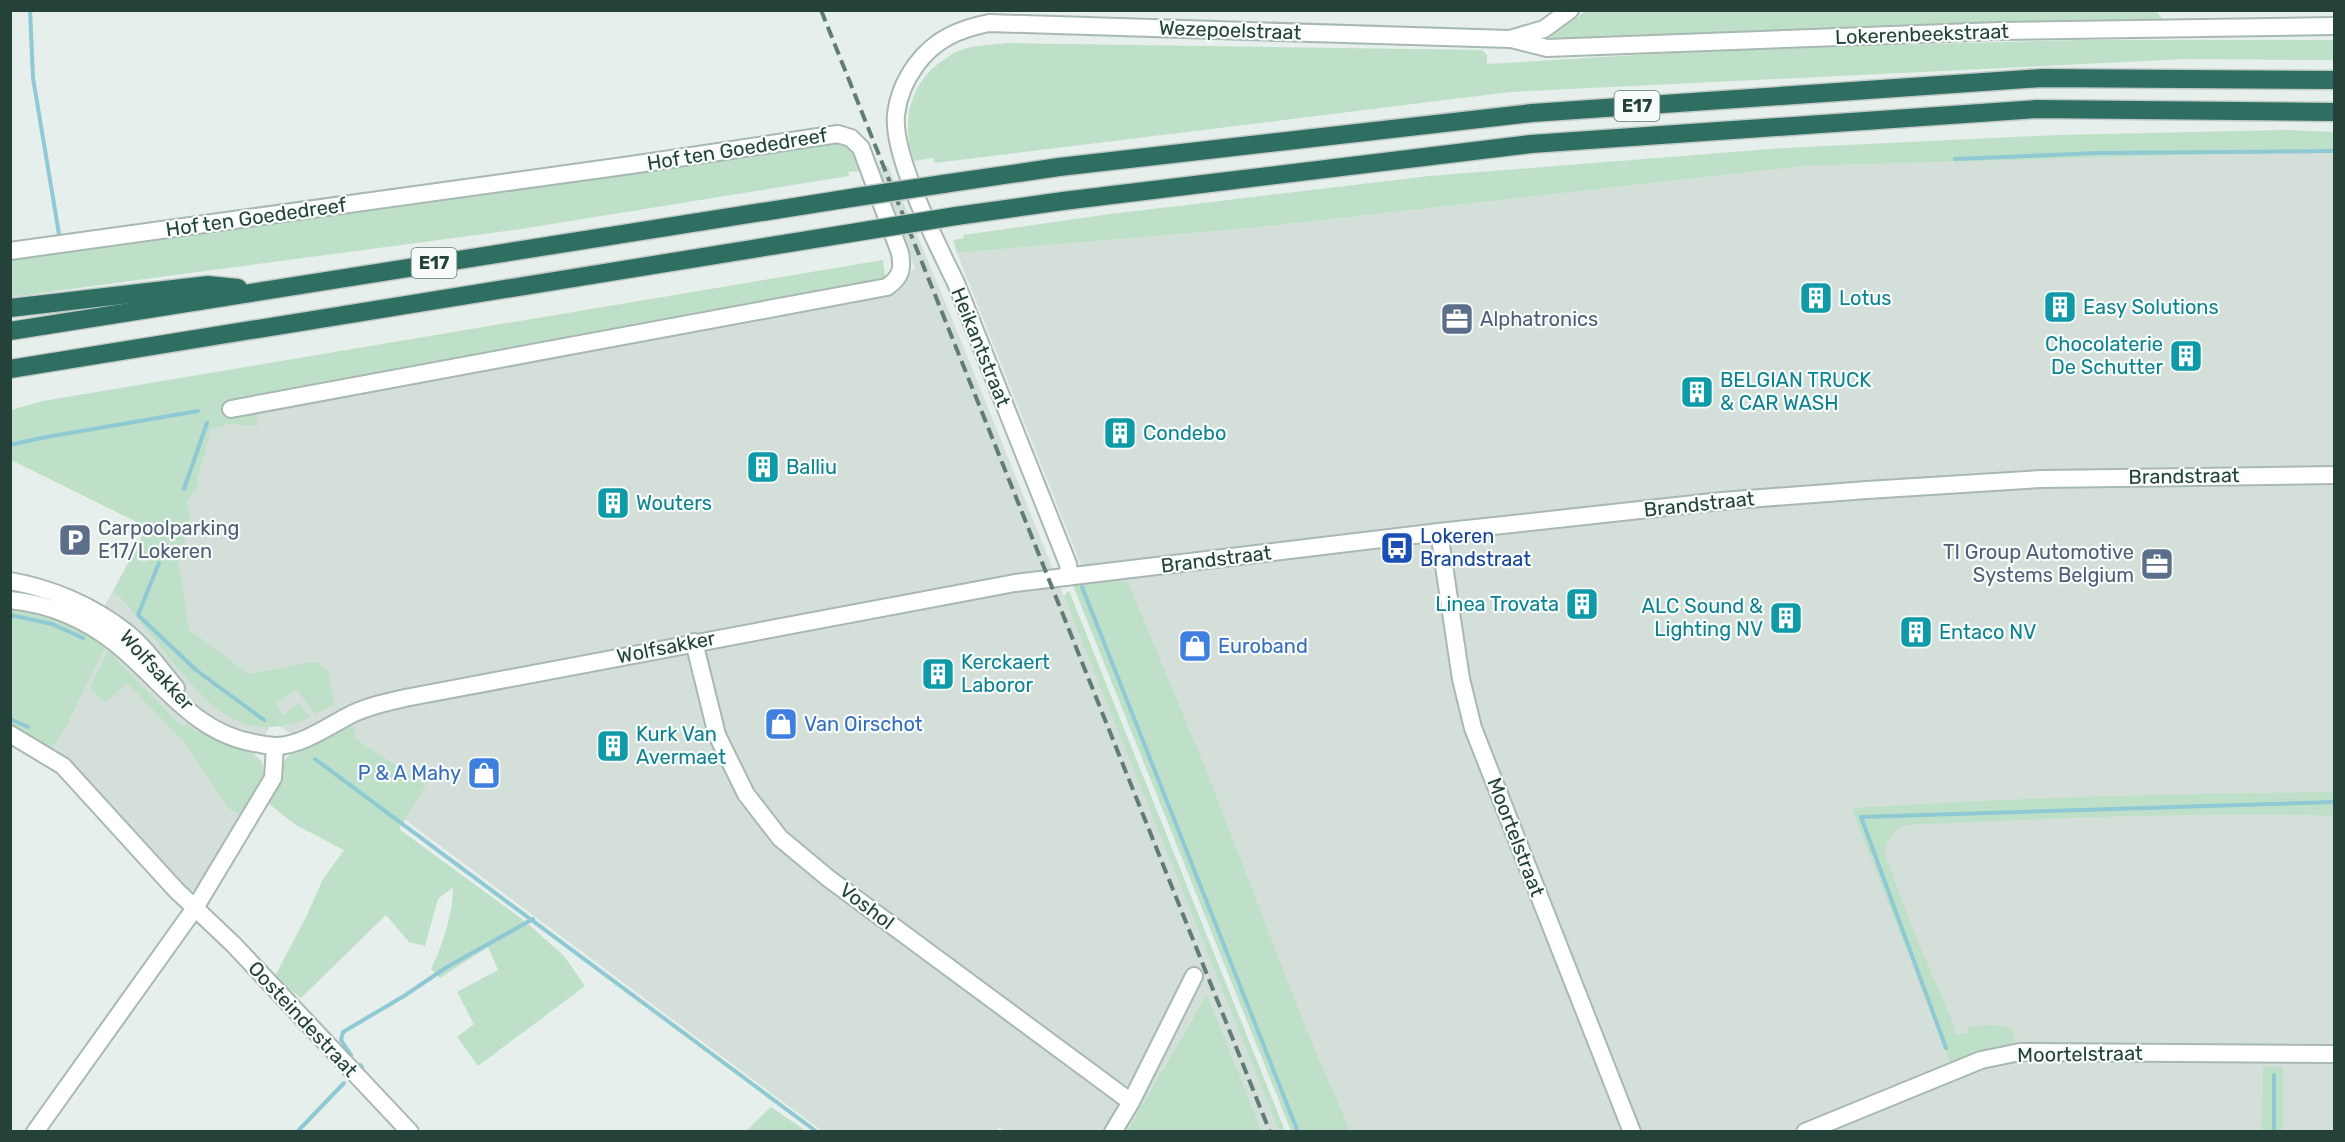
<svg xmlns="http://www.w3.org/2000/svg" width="2345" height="1142" font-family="Rubik,sans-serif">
<rect width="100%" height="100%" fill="#e6efeb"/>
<g fill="#d4dfda">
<polygon points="2334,151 2334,1131 1306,1131 957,253 1252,228 1805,166"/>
<polygon points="888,166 953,321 1279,1131 1262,1131 1207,994 1127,1131 1005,1132 999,1127 995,1132 822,1131 273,721 255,754 262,762 265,774 260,788 193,891 184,888 76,770 48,747 33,739 147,527 198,411 905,277 915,268 875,168"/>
</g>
<g fill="#bfe0c8">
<polygon points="1587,10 2156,10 2162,19 1550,42 1551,36"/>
<path d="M2082,40h252v20l-148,-1 -676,33 -575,71 -2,-5 -19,3c-14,-38 -4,-80 31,-102 5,-3 10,-8 16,-9 14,-5 31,-5 46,-7l475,7 5,5v9l248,-15z"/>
<polygon points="2285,130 2334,132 2334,151 1805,166 1252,228 957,253 953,240 964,238 963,235 1110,214 1429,176 1784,148 2057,135"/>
<polygon points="846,139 866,170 848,172 849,176 521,229 11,297 10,256"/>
<path d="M883,260l3,24 -631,122 3,20 -30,-2 -17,6 -14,49 1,10 -4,1 -7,12 3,18 -8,3 3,21 -9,2 13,84 60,44 63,-12 7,1 9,8 6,34 -19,9 -19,-25 -20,15 8,11 15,-12 11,14c-63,27 -95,-4 -134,-51 -18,-22 -36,-46 -55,-68l-8,-5 34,-66 -136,-67v-50l32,-9z"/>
<polygon points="1088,581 1128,582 1206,770 1307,1031 1350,1131 1291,1131 1072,583"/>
<polygon points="1069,591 1285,1131 1279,1131 1078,632 1064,596"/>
<polygon points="10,605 57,616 98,637 96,640 105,647 65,729 50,749 11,727"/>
<path d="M109,649l11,14 62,64 4,-3 7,6 55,21 14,11c4,21 -8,35 -19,52l-13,-4 -47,-69 -56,-58 -22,20 -15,-16z"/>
<path d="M346,725l11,2 -4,10 73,48 -27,44 127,93 38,34 21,30 -107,80 -21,-29 17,-13 -17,-32 41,-22 -10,-23 -48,31 -9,-9c12,-24 22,-56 22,-82l-15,12 -13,47 -16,-4 -23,-27 -85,83 -27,-20 33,-63 16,-36 21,-29 -48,-25 -27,-21c7,-13 9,-26 14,-40 5,-16 47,-31 63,-39z"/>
<path d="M2334,792v24c-143,-5 -286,3 -430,9 -12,7 -17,15 -19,29l28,76 42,98v7l13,-2v-5c15,-3 31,-5 45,1l2,9 -3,8 -20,3 -42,13 -96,-248v-6c160,-11 320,-14 480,-16z"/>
<polygon points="1207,994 1262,1131 1127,1131"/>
<polygon points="2263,1067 2283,1067 2283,1131 2261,1131"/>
<polygon points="771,1107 806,1131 746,1131"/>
</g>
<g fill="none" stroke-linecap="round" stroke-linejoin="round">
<g stroke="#8ec9d4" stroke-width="4">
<polyline points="30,10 33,78 59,234"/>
<polyline points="1955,159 2098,153 2334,151"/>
<polyline points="10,445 41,438 198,411"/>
<polyline points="184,489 207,423"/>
<polyline points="159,563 138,615 196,670 264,720"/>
<polyline points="1082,587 1298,1132"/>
<polyline points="10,615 52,624 83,638"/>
<polyline points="10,719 28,727"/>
<polyline points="315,759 817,1132"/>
<polyline points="1946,1048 1861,817 2334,802"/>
<polyline points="351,1055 341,1040 343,1032 404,996 447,967 533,919"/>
<polyline points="360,1065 362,1067"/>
<polyline points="297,1132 344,1083"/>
<polyline points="2274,1132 2274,1075"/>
</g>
<defs>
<g id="minor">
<polyline points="1511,39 1547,48 1999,31 2334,26"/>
<path d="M10,251l621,-86 207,-31 13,4 10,10 39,105c3,16 1,24 -13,34l-656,122"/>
<polyline points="1439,532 1461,679 1473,728 1632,1132"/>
<path d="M1066,577l3,-6 -1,-7 -112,-281c-19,-39 -64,-127 -60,-168 2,-19 9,-35 20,-50 19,-26 43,-36 73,-42l521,16 34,-10 26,-19"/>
<path d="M10,581c41,7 83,25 116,51 19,15 34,37 50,56"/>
<path d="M10,600c39,4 75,19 105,43 46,36 77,89 139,100 7,1 15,3 23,3 26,-1 53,-21 75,-32 17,-8 35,-12 53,-16l610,-115 424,-51 283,-31 145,-11 174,-11 293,-4"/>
<polyline points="694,642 717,735 746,794 780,838 828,878 1131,1102"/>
<polyline points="10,734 63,766 176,890 233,944 410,1132"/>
<polyline points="35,1132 195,908 273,778 275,746"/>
<polyline points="1113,1132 1131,1102 1194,976"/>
<polyline points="1805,1132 1981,1060 2020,1052 2334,1054"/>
</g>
<g id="highway">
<polyline points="943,184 1059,167 1532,113 2042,78 2334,80"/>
<polyline points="956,216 1063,201 1531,144 2037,109 2334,112"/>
<polyline points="10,308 208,285 238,288"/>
<polyline points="10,331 857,197"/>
<polyline points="10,369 870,230"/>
</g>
</defs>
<use href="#minor" stroke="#a8b8b2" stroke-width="20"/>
<use href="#highway" stroke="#c2cac8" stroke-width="21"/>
<use href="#minor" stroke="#fff" stroke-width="16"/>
<use href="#highway" stroke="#2f6f62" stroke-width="18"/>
<polyline stroke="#5f7d75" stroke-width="4" stroke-dasharray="12 6" stroke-linecap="butt" points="821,10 1270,1132"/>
<defs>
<g id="highway-bridge">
<polyline points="857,197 943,184"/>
<polyline points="870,230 956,216"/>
</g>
</defs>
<use href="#highway-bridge" stroke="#c2cac8" stroke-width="21" stroke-linecap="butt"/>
<use href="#highway-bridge" stroke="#2f6f62" stroke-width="18"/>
</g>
<defs>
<symbol id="building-square" viewBox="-11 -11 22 22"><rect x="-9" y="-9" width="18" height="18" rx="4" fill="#0f9aa8" stroke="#f7fbf9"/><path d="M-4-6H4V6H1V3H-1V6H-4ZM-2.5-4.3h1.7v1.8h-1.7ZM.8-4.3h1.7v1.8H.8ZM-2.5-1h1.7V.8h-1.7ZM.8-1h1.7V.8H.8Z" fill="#fff"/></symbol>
<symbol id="office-square" viewBox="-11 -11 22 22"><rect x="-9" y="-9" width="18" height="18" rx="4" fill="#5c6f8a" stroke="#f7fbf9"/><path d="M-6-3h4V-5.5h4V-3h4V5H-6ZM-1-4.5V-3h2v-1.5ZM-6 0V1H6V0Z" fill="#fff"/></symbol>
<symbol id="parking-square" viewBox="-11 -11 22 22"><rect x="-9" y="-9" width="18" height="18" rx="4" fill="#5c6f8a" stroke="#f7fbf9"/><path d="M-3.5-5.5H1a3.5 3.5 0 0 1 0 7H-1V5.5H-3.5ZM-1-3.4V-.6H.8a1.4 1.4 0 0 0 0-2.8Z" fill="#fff"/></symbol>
<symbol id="bus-square" viewBox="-11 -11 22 22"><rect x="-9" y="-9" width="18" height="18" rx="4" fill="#1a4fb4" stroke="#f7fbf9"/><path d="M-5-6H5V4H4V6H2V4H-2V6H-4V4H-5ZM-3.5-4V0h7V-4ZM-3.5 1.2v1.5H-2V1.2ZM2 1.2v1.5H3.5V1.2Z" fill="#fff"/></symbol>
<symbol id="shop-square" viewBox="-11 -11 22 22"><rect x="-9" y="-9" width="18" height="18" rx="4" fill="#3f7fe0" stroke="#f7fbf9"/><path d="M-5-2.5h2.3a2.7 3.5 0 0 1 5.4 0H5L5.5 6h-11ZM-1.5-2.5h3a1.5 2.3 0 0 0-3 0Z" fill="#fff"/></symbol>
</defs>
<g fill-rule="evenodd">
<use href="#building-square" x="1797" y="279" width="38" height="38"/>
<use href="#building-square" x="2041" y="288" width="38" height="38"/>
<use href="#office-square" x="1438" y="300" width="38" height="38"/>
<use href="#building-square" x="2167" y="337" width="38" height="38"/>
<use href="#building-square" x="1678" y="373" width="38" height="38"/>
<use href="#building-square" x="1101" y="414" width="38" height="38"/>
<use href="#building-square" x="744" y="448" width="38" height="38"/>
<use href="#building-square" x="594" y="484" width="38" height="38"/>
<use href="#parking-square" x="56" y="521" width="38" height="38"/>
<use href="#bus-square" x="1378" y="529" width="38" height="38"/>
<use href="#office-square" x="2138" y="545" width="38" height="38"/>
<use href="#building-square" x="1563" y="585" width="38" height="38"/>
<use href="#building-square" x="1767" y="599" width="38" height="38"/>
<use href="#building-square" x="1897" y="613" width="38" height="38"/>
<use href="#shop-square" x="1176" y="627" width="38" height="38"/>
<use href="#building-square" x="919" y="655" width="38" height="38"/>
<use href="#shop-square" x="762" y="705" width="38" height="38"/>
<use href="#building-square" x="594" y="727" width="38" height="38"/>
<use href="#shop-square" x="465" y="754" width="38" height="38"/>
</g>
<g text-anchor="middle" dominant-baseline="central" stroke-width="4.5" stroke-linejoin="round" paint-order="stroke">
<g fill="#f7fbf9" stroke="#637a73" stroke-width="1.5">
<rect x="1614.5" y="91" width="45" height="30" rx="4.5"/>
<rect x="411.5" y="248" width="45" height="30" rx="4.5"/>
</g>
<g font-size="18" font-weight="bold" fill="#24423a">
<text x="1637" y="106">E17</text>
<text x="434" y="263">E17</text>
</g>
<g font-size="20" fill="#24423a" stroke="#f7fbf9">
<text transform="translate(1230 30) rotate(2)">Wezepoelstraat</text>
<text transform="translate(1922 34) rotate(-2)">Lokerenbeekstraat</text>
<text transform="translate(737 149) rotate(-9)">Hof ten Goededreef</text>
<text transform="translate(256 217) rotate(-8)">Hof ten Goededreef</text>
<text transform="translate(981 347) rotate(68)">Heikantstraat</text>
<text transform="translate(2184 476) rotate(-1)">Brandstraat</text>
<text transform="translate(1699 504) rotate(-6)">Brandstraat</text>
<text transform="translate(1216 559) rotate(-7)">Brandstraat</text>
<text transform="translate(666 647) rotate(-11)">Wolfsakker</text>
<text transform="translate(157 670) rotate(48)">Wolfsakker</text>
<text transform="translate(1516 837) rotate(69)">Moortelstraat</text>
<text transform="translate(867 906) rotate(37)">Voshol</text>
<text transform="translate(303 1019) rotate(47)">Oosteindestraat</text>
<text transform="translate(2080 1054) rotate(-1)">Moortelstraat</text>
</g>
<g font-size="20" fill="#0d838f" stroke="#f7fbf9" text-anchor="start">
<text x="1839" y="298">Lotus</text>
<text x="2083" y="307">Easy Solutions</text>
<text x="2163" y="344" text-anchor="end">Chocolaterie<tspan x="2163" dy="23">De Schutter</tspan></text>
<text x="1720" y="380">BELGIAN TRUCK<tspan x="1720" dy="23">&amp; CAR WASH</tspan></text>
<text x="1143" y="433">Condebo</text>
<text x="786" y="467">Balliu</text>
<text x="636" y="503">Wouters</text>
<text x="1559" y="604" text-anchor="end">Linea Trovata</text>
<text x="1763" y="606" text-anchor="end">ALC Sound &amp;<tspan x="1763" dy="23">Lighting NV</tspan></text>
<text x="1939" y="632">Entaco NV</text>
<text x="961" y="662">Kerckaert<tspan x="961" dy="23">Laboror</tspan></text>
<text x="636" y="734">Kurk Van<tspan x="636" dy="23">Avermaet</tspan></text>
</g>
<g font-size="20" fill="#4e5e75" stroke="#f7fbf9" text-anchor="start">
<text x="1480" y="319">Alphatronics</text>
<text x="98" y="528">Carpoolparking<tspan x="98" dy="23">E17/Lokeren</tspan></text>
<text x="2134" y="552" text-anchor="end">TI Group Automotive<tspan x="2134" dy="23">Systems Belgium</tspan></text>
</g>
<g font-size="20" fill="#164399" stroke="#f7fbf9" text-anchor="start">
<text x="1420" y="536">Lokeren<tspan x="1420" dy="23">Brandstraat</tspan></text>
</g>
<g font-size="20" fill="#366cbe" stroke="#f7fbf9" text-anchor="start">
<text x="1218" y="646">Euroband</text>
<text x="804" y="724">Van Oirschot</text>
<text x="461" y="773" text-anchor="end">P &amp; A Mahy</text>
</g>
</g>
<rect width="2345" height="1142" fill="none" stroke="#24423a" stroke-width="24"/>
</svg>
